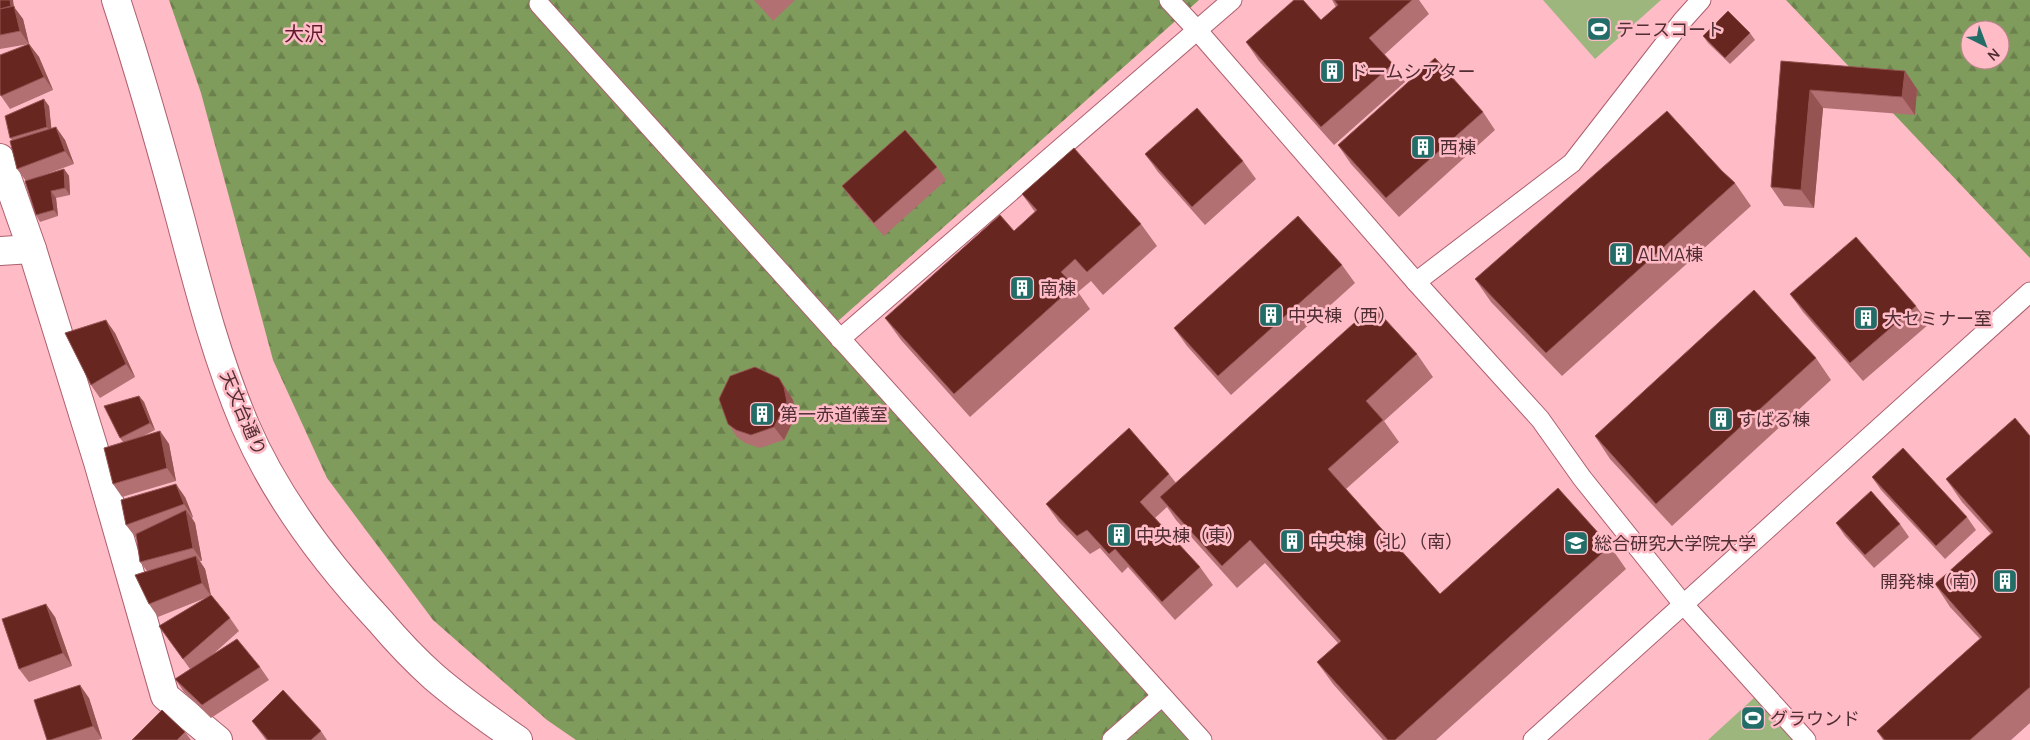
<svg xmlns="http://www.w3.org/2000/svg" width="2030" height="740" font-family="Manrope,'Noto Sans JP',sans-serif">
<defs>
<pattern id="forest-firs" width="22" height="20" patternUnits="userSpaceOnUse" patternTransform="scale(1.25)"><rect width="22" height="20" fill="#809c5c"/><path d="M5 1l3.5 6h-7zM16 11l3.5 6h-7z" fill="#6b804d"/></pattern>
</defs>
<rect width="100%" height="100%" fill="#ffbbc6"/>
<g fill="url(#forest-firs)" fill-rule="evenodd">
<polygon points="169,0 1199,0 829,329 1202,740 576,740 547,720 433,620 327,478 273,360 201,93"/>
<path d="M1786,0h244v258zM1970,30h30v30h-30z"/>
</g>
<g fill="#9cb67e">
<polygon points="1543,0 1661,0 1595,59"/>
<polygon points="1755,697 1794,740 1708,740"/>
</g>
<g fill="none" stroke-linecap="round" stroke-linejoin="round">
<defs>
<g id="lane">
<polyline points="1169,0 1197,30 1416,282 1540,419 1582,478 1683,604 1806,740"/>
<polyline points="539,4 1202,740"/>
<polyline points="1416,282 1572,163 1683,20 1701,0"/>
<polyline points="840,339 1232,0"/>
<polyline points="1112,740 1162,696"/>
<polyline points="1533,740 2030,292"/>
</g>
<g id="street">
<polyline points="0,158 32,249 98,462 165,696 218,740"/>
<polyline points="0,251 32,249"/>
</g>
<path id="secondary" d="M116,0c24,73 45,147 65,221 18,68 36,138 64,204 31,72 82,139 135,196 17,20 35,39 54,56 27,23 55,43 84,63"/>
</defs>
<use href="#lane" stroke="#ad606f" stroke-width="21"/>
<use href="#street" stroke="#ad606f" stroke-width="30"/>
<use href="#secondary" stroke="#ad606f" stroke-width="30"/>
<use href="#lane" stroke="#fff" stroke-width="19"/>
<use href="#street" stroke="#fff" stroke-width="28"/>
<use href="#secondary" stroke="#fff" stroke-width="28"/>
</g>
<g fill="#b37073">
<polygon points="0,0 14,7 23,19 29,44 0,49"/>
<polygon points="754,0 795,0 773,21"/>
<polygon points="1332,0 1419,0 1429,14 1384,55 1393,64 1405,82 1334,145 1259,61 1246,42 1321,20 1336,7"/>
<polygon points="1750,33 1755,40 1730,64 1708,43 1703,36"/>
<polygon points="29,44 39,57 53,90 10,109 1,96"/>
<polygon points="1781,61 1905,71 1917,89 1915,115 1823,108 1814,208 1784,206 1771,187"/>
<polygon points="49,106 51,128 65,140 74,164 33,179 64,169 69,176 70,195 56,198 58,216 40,222 36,215 26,181 17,169 12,140 10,138"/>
<polygon points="1483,112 1495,130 1399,217 1351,164 1338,145"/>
<polygon points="1145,154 1243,161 1256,179 1205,225 1158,172"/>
<polygon points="937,167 946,180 884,236 851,199 842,186"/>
<polygon points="1722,171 1735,183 1751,206 1562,376 1491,302 1475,279"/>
<polygon points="1022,194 1141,224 1157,246 1103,295 1091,281 1078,292 1090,309 970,417 901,340 885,318 1014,231 1035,212"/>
<polygon points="1342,265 1355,283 1231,395 1187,346 1174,328"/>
<polygon points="1790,294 1916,306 1929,324 1863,381 1803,312"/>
<polygon points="115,333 135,377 100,398 91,385"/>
<polygon points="1417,354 1433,377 1384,421 1399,442 1346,489 1440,594 1610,546 1626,569 1436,740 1383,740 1333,684 1317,662 1338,643 1265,563 1237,588 1176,520 1167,507 1155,518 1200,567 1213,585 1175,620 1128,567 1122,573 1100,548 1090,554 1059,522 1046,504 1169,474 1176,483"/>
<polygon points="1816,358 1831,380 1672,526 1610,459 1595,436"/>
<polygon points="779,378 793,400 796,415 784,440 760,448 745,443 737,437 728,424"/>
<polygon points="139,396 144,402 155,430 139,438 160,431 169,444 176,481 122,497 113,484 123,442 120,438"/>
<polygon points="2030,436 2030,723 2011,740 1883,740 1877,731 1980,639 1950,607 1935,584 1991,534 1962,502 1946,479"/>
<polygon points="1872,477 1967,517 1976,530 1945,559 1881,490"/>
<polygon points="185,497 193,517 192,518 195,523 202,561 200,561 205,569 211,595 230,618 239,631 211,656 260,667 269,680 211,718 184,692 175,679 190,669 159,626 208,597 158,617 149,604 147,571 140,562 137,537 136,538 126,525"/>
<polygon points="1836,523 1900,524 1909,537 1874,568 1845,536"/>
<polygon points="55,617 72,666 29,682 19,669"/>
<polygon points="89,698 102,739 98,740 47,740"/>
<polygon points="252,721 321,731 327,740 266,740"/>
<polygon points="185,732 191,740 132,740"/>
</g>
<g fill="#955352">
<polygon points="10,0 13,0 14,7 23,19 29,44 20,31 11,6"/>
<polygon points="29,44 39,57 53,90 44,77"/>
<polygon points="1905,71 1917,89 1915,115 1902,97"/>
<polygon points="1810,90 1823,108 1814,208 1801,190"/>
<polygon points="44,99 49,106 52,134 47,127"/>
<polygon points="56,127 65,140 74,164 65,151"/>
<polygon points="64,169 69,176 70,195 65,188"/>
<polygon points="51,191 56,198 58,216 54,210"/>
<polygon points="106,320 115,333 135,377 126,364"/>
<polygon points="779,378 793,400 796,415 784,440 774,427"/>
<polygon points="139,396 144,402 155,430 150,423"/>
<polygon points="160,431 169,444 176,481 167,468"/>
<polygon points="176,484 185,497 193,517 184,504"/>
<polygon points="186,510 195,523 202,561 193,548"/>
<polygon points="196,556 205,569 211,596 202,583"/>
<polygon points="46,604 55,617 72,666 63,653"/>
<polygon points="80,685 89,698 102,739 93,726"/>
</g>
<g fill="#672620" stroke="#955352">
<polygon points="0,0 10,0 11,6 0,9"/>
<polygon points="1294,0 1303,0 1321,20 1338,5 1334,0 1412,0 1369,38 1393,64 1321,127 1246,42"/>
<polygon points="14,6 20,31 0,35 0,9"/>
<polygon points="1728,11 1750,33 1725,58 1703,36"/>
<polygon points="29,44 44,77 1,96 0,94 0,55"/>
<polygon points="1435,58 1483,112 1386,198 1338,145"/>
<polygon points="1781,61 1905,71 1902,97 1810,90 1801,190 1771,187"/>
<polygon points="44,99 47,127 10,138 5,116"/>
<polygon points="1197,108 1243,161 1192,207 1145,154"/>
<polygon points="1667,111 1722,171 1735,183 1546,353 1475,279"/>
<polygon points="56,127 65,151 17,169 10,141"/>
<polygon points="905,130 937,167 874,223 842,186"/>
<polygon points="1074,148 1141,224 1087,272 1075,259 1061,272 1074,286 954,394 885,318 1000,215 1014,231 1037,210 1022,194"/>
<polygon points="64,169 65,188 51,191 54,210 36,215 25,181"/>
<polygon points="1298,216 1342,265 1218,376 1174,328"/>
<polygon points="1856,237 1916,306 1850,363 1790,294"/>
<polygon points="1754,290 1816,358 1656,504 1595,436"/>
<polygon points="1373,306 1417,354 1366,401 1383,420 1328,469 1440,594 1558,488 1610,546 1395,740 1388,740 1317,662 1341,641 1250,540 1222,566 1160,497"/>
<polygon points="106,320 126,364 91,385 65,333"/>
<polygon points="755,367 779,378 784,387 787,402 774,427 751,435 736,430 728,424 719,399 730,376"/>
<polygon points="139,396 150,423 120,438 104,406"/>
<polygon points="2015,418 2030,436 2030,687 1970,740 1885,740 1877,731 1982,637 1935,584 1993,532 1946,479"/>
<polygon points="1129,428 1169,474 1140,502 1200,567 1162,602 1115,549 1109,554 1087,530 1077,536 1046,504"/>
<polygon points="160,431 167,468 113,484 104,448"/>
<polygon points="1903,448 1967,517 1936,546 1872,477"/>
<polygon points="176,484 184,504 126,525 121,500"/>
<polygon points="1871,491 1900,524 1865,555 1836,523"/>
<polygon points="186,510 193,548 140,562 136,534"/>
<polygon points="196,556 202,583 149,604 135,575"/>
<polygon points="211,595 230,618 183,659 159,626"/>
<polygon points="46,604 63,653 19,669 2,619"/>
<polygon points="237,639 260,667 202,705 175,679"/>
<polygon points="80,685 93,726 50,740 47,740 34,700"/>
<polygon points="283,690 321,731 311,740 268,740 252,721"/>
<polygon points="162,710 185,732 177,740 132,740"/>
</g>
<defs>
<symbol id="stadium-square" viewBox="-11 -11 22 22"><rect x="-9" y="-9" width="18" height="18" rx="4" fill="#236d68" stroke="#ffbbc6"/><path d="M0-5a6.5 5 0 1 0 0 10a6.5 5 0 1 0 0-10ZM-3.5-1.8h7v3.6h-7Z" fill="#fff"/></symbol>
<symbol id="building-square" viewBox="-11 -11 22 22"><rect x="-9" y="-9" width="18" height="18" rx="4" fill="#236d68" stroke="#ffbbc6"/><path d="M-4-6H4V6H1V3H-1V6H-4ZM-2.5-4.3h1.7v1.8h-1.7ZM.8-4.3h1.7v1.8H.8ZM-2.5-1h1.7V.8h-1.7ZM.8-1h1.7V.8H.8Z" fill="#fff"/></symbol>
<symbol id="university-square" viewBox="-11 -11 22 22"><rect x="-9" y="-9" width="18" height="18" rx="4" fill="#236d68" stroke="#ffbbc6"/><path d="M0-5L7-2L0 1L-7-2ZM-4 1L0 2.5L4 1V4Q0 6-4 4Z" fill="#fff"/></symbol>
</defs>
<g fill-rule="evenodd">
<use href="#stadium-square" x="1585" y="15" width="28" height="28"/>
<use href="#building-square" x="1318" y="57" width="28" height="28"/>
<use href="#building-square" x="1409" y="133" width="28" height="28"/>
<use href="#building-square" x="1607" y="240" width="28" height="28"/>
<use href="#building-square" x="1008" y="274" width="28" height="28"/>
<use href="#building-square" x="1257" y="301" width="28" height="28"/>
<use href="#building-square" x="1852" y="304" width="28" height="28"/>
<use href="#building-square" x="748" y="400" width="28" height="28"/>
<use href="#building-square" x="1707" y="405" width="28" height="28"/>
<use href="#building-square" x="1105" y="521" width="28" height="28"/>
<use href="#building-square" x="1278" y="527" width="28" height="28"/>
<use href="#university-square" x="1562" y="529" width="28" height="28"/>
<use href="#building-square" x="1991" y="567" width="28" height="28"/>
<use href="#stadium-square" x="1739" y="704" width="28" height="28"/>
</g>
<g text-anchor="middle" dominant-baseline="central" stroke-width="5" stroke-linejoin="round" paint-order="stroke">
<g font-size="18" fill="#4f2d33" stroke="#ffbbc6" text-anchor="start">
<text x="1616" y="29">テニスコート</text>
<text x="1350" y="71">ドームシアター</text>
<text x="1440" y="147">西棟</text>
<text x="1638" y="254">ALMA棟</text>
<text x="1040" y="288">南棟</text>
<text x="1288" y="315">中央棟（西）</text>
<text x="1884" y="318">大セミナー室</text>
<text x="780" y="414">第一赤道儀室</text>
<text x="1738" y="419">すばる棟</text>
<text x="1136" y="535">中央棟（東）</text>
<text x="1310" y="541">中央棟（北）（南）</text>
<text x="1594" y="543">総合研究大学院大学</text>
<text x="1988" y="581" text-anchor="end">開発棟（南）</text>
<text x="1770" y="718">グラウンド</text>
</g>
<g font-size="18" fill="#4f2d33" stroke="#ffbbc6">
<text transform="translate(244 413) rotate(67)">天文台通り</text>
</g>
<g font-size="20" fill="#5f1a2d" stroke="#ffbbc6">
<text x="304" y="33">大沢</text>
</g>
</g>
<g transform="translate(1985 45) rotate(138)"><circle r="24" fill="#ffbbc6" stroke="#b9828b"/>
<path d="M0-4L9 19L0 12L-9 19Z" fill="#236d68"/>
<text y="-8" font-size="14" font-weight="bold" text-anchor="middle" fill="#4f2d33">N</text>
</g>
</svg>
